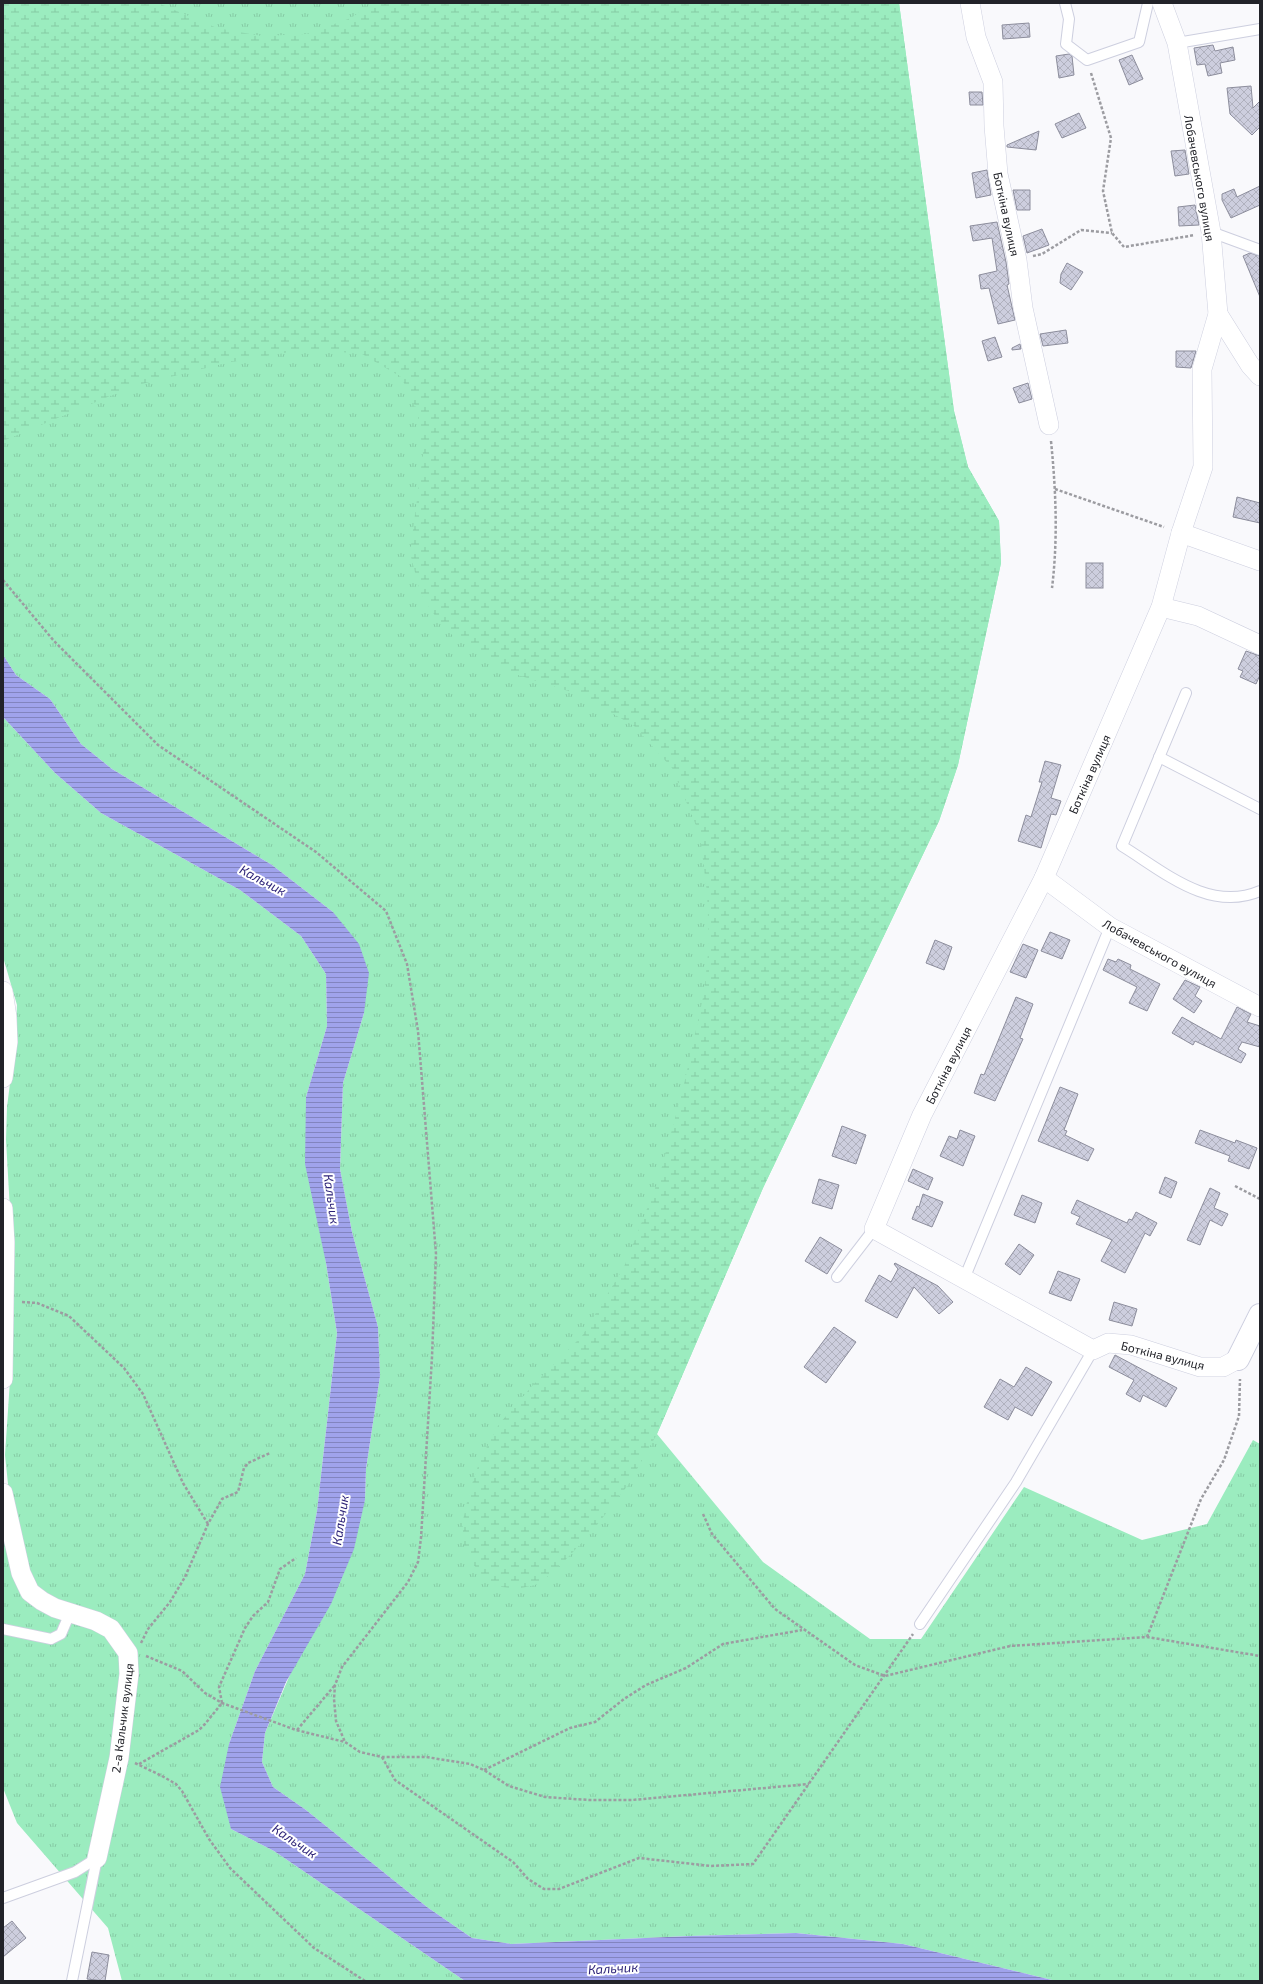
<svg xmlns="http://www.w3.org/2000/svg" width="1263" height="1984" font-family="'Exo 2',sans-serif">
<defs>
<pattern id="grass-tufts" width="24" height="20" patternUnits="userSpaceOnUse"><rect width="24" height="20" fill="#9becbf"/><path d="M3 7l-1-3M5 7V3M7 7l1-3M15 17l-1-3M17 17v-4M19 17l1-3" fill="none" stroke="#85caa4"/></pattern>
<pattern id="wetland-marsh" width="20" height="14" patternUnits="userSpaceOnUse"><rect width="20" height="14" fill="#9becbf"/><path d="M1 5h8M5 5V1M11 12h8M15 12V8" fill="none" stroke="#85caa4"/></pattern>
<pattern id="water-rules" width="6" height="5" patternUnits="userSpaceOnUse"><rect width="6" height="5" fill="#a0a3ec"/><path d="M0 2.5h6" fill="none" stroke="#8284bf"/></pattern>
<pattern id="building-cross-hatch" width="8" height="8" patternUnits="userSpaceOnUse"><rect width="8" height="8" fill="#cdcede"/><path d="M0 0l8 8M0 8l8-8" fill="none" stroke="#b0b1be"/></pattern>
</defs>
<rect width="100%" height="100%" fill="#f9f9fc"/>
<g fill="url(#grass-tufts)">
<polygon points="3,3 899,3 954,411 968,467 999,521 1001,563 958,765 939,821 763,1188 657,1434 763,1562 870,1639 921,1639 1024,1487 1142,1540 1207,1524 1253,1440 1260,1444 1260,1981 1056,1981 903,1944 796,1933 690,1936 511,1944 472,1938 427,1907 306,1810 273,1787 262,1762 265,1733 365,1500 366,1469 380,1376 378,1327 352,1232 340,1169 343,1083 364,1013 333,912 272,865 112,769 81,744 50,699 16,675 3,655"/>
<polygon points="3,717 55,773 101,813 240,890 301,936 326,974 327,1026 306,1097 326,1263 337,1333 317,1511 305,1574 255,1671 229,1744 231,1829 274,1851 465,1981 122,1981 108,1928 17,1823 3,1788 3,1502 8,1484 5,1455 12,1350 11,1228 6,1140 7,1107 15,1044 17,1005 3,957"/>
</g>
<polygon fill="url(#wetland-marsh)" points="3,3 158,3 217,28 262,36 306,34 351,18 373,3 899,3 954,411 968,467 999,521 1001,563 958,765 939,821 763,1188 657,1434 628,1485 590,1534 554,1572 535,1585 517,1589 502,1587 485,1578 472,1563 463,1543 463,1520 469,1493 480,1460 499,1424 533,1385 582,1336 624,1267 658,1181 683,1089 704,993 709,943 707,893 700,835 672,768 634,726 581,695 505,671 444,629 421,595 410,553 423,453 417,410 401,377 362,354 307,349 226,363 134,386 3,441"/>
<polygon fill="url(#water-rules)" points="3,655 16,675 50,699 81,744 112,769 272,865 333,912 359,944 369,973 364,1013 343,1083 340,1169 352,1232 378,1327 380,1376 366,1469 365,1500 354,1549 331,1604 286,1682 265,1733 262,1762 273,1787 306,1810 427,1907 472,1938 511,1944 690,1936 796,1933 903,1944 1056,1981 465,1981 274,1851 231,1829 220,1787 229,1744 255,1671 305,1574 317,1511 337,1333 326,1263 305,1164 306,1097 327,1026 326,974 301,936 240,890 101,813 55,773 3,717"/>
<g fill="url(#building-cross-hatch)" stroke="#8c8d9c">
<polygon points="1029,23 1030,37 1003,39 1002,25"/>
<polygon points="1213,45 1215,51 1233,47 1235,60 1220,63 1222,73 1208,76 1205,64 1197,65 1194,48"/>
<polygon points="1069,54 1072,56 1074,75 1059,78 1056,56"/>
<polygon points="1132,55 1143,79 1129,85 1119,60"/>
<polygon points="1251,86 1253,108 1260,101 1260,127 1252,135 1230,114 1227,88"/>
<polygon points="969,92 982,92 983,105 970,105"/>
<polygon points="1079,113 1086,128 1062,138 1055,124"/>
<polygon points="1039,131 1036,150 1007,147 1007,145"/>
<polygon points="1185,150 1189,174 1175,176 1171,151"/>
<polygon points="987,170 991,195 976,198 972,173"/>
<polygon points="1260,186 1260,205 1231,218 1222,200 1222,194 1234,189 1237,197"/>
<polygon points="1013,190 1030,190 1030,210 1017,210"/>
<polygon points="1195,205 1199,225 1179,226 1178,207"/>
<polygon points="997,222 1006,262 1009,284 1007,285 1015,320 998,324 989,288 981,289 979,275 997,271 992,238 973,241 970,226"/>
<polygon points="1042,229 1049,245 1027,253 1023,236"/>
<polygon points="1250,253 1260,256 1260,297 1243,256"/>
<polygon points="1067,263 1083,272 1071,290 1060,283 1061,274"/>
<polygon points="1066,330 1068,343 1043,346 1040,334"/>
<polygon points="995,337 1002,357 988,361 982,341"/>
<polygon points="1020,344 1021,349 1012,350 1012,348"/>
<polygon points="1176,351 1196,351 1191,368 1176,367"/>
<polygon points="1028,383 1032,399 1019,403 1013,388"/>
<polygon points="1237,497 1260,503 1260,523 1233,517"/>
<rect x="1086" y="563" width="17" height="25"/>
<polygon points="1246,651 1260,656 1260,675 1256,684 1240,677 1243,671 1238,669"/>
<polygon points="1045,761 1061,765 1051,798 1061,801 1056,815 1051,814 1041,848 1018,841 1026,815 1031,817 1042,782 1039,782"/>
<polygon points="1050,932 1070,940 1062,959 1041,951"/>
<polygon points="935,940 952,947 944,970 926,963"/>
<polygon points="1023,944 1038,950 1026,978 1010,972"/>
<polygon points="1108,959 1116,962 1118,959 1131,965 1130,969 1160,984 1147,1011 1129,1003 1137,987 1103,970"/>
<polygon points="1185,980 1200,987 1195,996 1202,1001 1194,1013 1173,999"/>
<polygon points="1016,997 1033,1004 1020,1038 1023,1039 995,1101 974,1093 981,1074 984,1075"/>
<polygon points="1237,1007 1251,1014 1247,1022 1260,1026 1260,1047 1242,1042 1238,1049 1246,1054 1241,1063 1195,1041 1193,1045 1172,1033 1182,1017 1221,1039"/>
<polygon points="1060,1087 1078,1094 1064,1130 1067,1131 1065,1135 1094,1149 1088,1161 1038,1141"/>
<polygon points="842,1126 866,1135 856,1164 832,1156"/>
<polygon points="960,1130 975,1136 963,1166 940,1156 949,1136 957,1139"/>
<polygon points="1200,1130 1235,1143 1236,1140 1257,1148 1249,1169 1228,1161 1230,1156 1195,1143"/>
<polygon points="913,1169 933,1178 928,1190 908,1181"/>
<polygon points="1165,1177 1177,1182 1171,1198 1159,1193"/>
<polygon points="819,1179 839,1185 832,1209 812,1203"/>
<polygon points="1210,1188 1220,1193 1214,1208 1228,1214 1222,1226 1210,1220 1200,1245 1187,1240"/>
<polygon points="923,1194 943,1202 932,1227 912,1219 917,1206 919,1207"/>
<polygon points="1022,1195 1042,1203 1035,1223 1014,1215"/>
<polygon points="1077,1200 1127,1223 1129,1219 1132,1220 1136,1212 1157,1223 1150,1236 1145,1233 1125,1273 1101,1261 1112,1240 1076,1224 1080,1217 1071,1213"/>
<polygon points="820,1237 842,1250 827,1274 805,1261"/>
<polygon points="1019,1244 1034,1255 1020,1275 1005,1264"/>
<polygon points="895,1263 938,1286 953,1302 939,1314 914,1287 897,1318 865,1301 879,1275 891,1282 898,1269 894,1264"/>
<polygon points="1058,1271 1080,1279 1071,1301 1049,1293"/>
<polygon points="1114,1302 1137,1309 1132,1326 1109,1320"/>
<polygon points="834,1327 856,1342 826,1383 804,1367"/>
<polygon points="1115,1355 1177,1388 1166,1407 1143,1395 1140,1402 1126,1394 1134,1380 1109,1367"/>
<polygon points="1026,1367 1052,1382 1032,1416 1015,1407 1008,1420 984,1407 1000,1379 1014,1387"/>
<polygon points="12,1921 26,1938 3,1957 3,1928"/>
<polygon points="92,1952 109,1955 105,1981 87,1979"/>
</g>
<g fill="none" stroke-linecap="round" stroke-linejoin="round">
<defs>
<g id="service">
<polyline points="1065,3 1069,19 1066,44 1087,60 1139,42 1148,3"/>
<polyline points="1177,43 1260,29"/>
<polyline points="1211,232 1260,250"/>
<path d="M1186,693l-64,153c41,25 87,67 138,45"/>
<polyline points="1159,757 1260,809"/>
<polyline points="837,1277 874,1229"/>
<polyline points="964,1279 1110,927"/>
<polyline points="920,1624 1016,1482 1093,1350"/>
<polyline points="3,1629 51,1639 61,1634 70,1613"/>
<polyline points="3,1898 75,1872 97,1858"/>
<polyline points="72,1981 97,1858"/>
</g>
<g id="minor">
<polyline points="970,3 976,37 993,82 994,126 998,174 1017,260 1023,308 1049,425"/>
<polyline points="1162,3 1177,43 1211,232 1218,314 1202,369 1203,467 1181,533 1161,607 1044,878 922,1115 874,1229 1093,1350 1108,1343 1131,1345 1200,1367 1223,1367 1238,1359"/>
<polyline points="1218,314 1250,365 1260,376"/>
<polyline points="1181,533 1260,561"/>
<polyline points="1161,607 1198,616 1260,645"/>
<polyline points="1044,878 1110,927 1260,1007"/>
<polyline points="3,991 7,1017 8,1042 3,1078"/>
<polyline points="3,1208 5,1242 3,1379"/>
<polyline points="3,1493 21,1573 30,1592 42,1601 55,1608 96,1621 111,1629 128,1653 129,1674 119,1758 97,1858"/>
</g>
<polyline id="tertiary" points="1238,1359 1260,1315"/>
</defs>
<use href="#service" stroke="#cdcfdf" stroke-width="12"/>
<use href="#minor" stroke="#cdcfdf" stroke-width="20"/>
<use href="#tertiary" stroke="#cdcfdf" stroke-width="24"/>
<g stroke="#9c9ca1" stroke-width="2.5" stroke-dasharray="3 2" stroke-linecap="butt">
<polyline points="1091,73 1111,138 1103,191 1112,233 1124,247 1195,235"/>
<polyline points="1033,256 1042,254 1081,230 1112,233"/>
<path d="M1051,441c5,50 7,98 1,147"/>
<polyline points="1055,489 1164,527"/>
<polyline points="3,580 54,641 158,745 316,852 386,911 407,964 418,1031 436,1254 432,1357 421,1538 418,1562 408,1582 342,1667 335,1685 334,1699 336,1721 345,1742"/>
<polyline points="1235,1186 1260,1199"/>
<polyline points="22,1302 37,1303 69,1316 124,1368 143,1394 183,1483 208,1524"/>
<polyline points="703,1514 712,1534 775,1609 855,1665 885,1676 1010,1646 1147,1637 1260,1656"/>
<polyline points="1147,1637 1201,1499 1224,1460 1239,1416 1240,1379"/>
<polyline points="141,1643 148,1629 170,1602 185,1577 208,1524 222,1499 238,1492 244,1468 248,1463 270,1453"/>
<polyline points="146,1656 182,1671 205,1693 222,1703 296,1730 345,1742 360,1752 382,1757 426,1757 470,1764 484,1770 509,1786 545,1797 589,1800 632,1800 809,1784"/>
<polyline points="222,1703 219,1687 245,1628 253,1616 268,1602 280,1569 296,1558"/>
<polyline points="297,1730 335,1685"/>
<polyline points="382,1757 395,1780 513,1862 528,1879 544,1889 559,1889 639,1858 711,1866 753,1864 913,1634"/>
<polyline points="135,1763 162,1776 176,1784 182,1791 209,1839 230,1868 314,1948 365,1981"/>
<polyline points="139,1764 199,1730 205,1724 222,1703"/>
<polyline points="484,1770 570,1728 595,1722 624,1699 646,1685 686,1668 723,1644 802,1630"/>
</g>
<use href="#service" stroke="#fff" stroke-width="10"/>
<use href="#minor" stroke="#fff" stroke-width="19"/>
<use href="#tertiary" stroke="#fff" stroke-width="22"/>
</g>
<g text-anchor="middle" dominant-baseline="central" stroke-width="4" stroke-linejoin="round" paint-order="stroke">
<g font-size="12" fill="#222329" stroke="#fff">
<text transform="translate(1200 178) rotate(80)">Лобачевського вулиця</text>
<text transform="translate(1007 214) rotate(78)">Боткіна вулиця</text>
<text transform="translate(1089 774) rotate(-66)">Боткіна вулиця</text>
<text transform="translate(1160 953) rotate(29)">Лобачевського вулиця</text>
<text transform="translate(948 1065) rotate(-63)">Боткіна вулиця</text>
<text transform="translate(1163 1355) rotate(14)">Боткіна вулиця</text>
<text transform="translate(122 1718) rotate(-83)">2-а Кальчик вулиця</text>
</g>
<g font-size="13" font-style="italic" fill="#2f2579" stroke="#fff">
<text transform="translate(263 880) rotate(28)">Кальчик</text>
<text transform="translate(332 1199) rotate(82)">Кальчик</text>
<text transform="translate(340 1520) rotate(-81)">Кальчик</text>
<text transform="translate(295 1841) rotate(34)">Кальчик</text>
<text transform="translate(613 1968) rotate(-3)">Кальчик</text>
</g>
</g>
<rect width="1263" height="1984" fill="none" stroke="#222329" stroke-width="8"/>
</svg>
